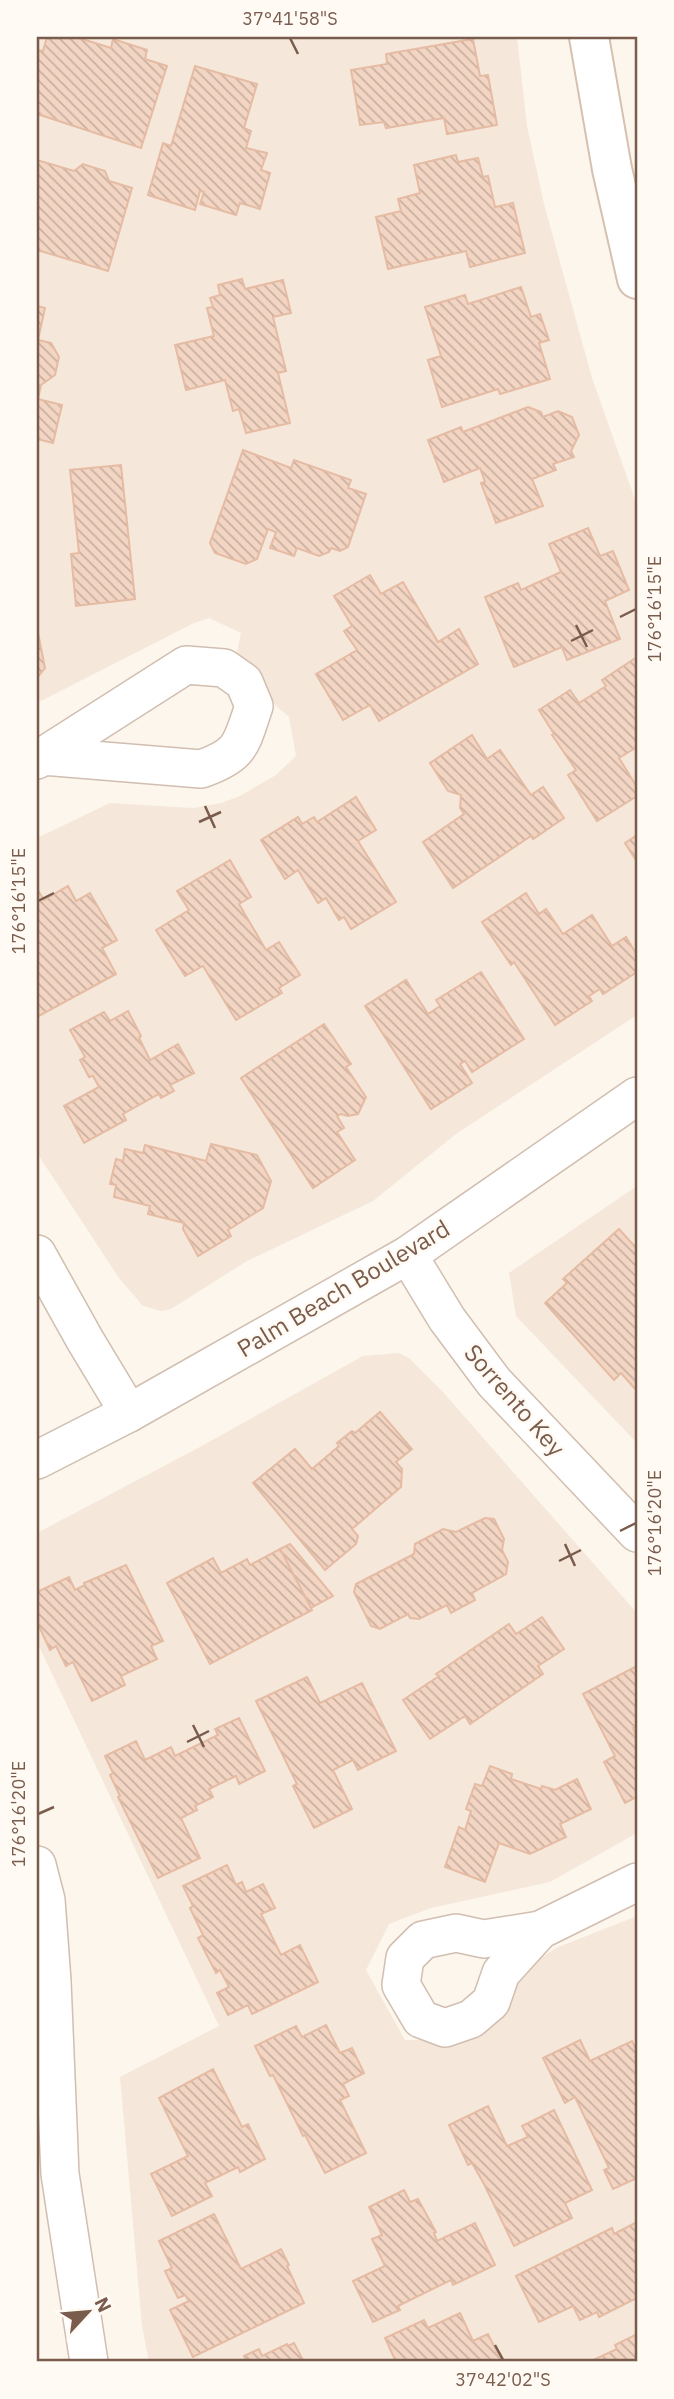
<svg xmlns="http://www.w3.org/2000/svg" width="674" height="2399" font-family="'IBM Plex Sans',sans-serif">
<defs>
<pattern id="building-back-hatch" width="6" height="6" patternUnits="userSpaceOnUse" patternTransform="scale(1.75)"><rect width="6" height="6" fill="#f3d5c3"/><path d="M-1 5l2 2M0 0l6 6M5-1l2 2" fill="none" stroke="#cab0a1"/></pattern>
</defs>
<rect width="100%" height="100%" fill="#fdf6ec"/>
<g fill="#f5e8da">
<polygon points="37,37 517,37 527,126 544,204 592,378 637,505 637,1015 456,1134 373,1201 247,1261 171,1309 161,1311 143,1306 119,1278 37,1153 37,838 110,803 193,808 221,803 240,796 276,775 296,756 289,717 260,692 237,652 241,633 209,618 192,624 37,703"/>
<polygon points="637,1186 637,1443 516,1316 509,1273"/>
<polygon points="399,1353 409,1358 442,1391 637,1613 637,1833 550,1882 431,1908 389,1924 366,1970 405,2040 437,2040 529,1966 556,1948 637,1916 637,2362 149,2362 142,2326 120,2077 219,2026 37,1642 37,1533 198,1448 363,1356"/>
</g>
<g fill="url(#building-back-hatch)" stroke="#e6bba3" stroke-width="2">
<polygon points="47,37 76,37 111,48 113,39 147,50 145,59 167,66 141,148 37,114 37,54 38,50 43,51"/>
<polygon points="473,39 480,76 488,75 497,125 447,134 444,118 386,128 384,122 360,125 351,70 387,64 386,54"/>
<polygon points="195,66 257,84 244,128 251,131 246,148 267,153 261,170 270,173 260,209 240,203 236,215 200,204 204,192 200,191 195,210 148,195 163,143 171,146"/>
<polygon points="456,155 458,162 478,158 483,177 488,176 495,207 513,203 525,253 470,267 466,251 388,269 376,217 401,211 398,199 420,193 414,165"/>
<polygon points="37,160 74,171 83,164 105,171 109,181 132,188 108,271 37,250"/>
<polygon points="242,279 245,289 283,280 291,313 273,317 286,371 278,373 290,423 246,433 239,409 233,411 225,380 186,390 175,345 214,336 207,308 213,307 210,298 220,295 218,285"/>
<polygon points="521,287 531,317 540,314 549,340 539,343 550,379 500,394 498,389 442,407 428,360 441,356 425,307 465,295 468,304"/>
<polygon points="37,306 45,308 38,340 51,343 59,357 55,375 41,385 38,399 62,405 53,443 37,439"/>
<polygon points="528,407 541,412 543,417 558,411 572,417 579,435 571,451 574,457 553,464 556,470 532,479 543,506 496,523 481,483 485,482 480,468 444,482 428,440 461,427 463,432"/>
<polygon points="243,450 291,468 294,460 351,480 348,488 366,494 348,547 340,551 331,548 329,552 319,556 297,548 294,556 270,548 276,532 268,529 257,559 246,564 215,553 210,543"/>
<polygon points="121,465 135,599 76,606 71,554 79,553 70,470"/>
<polygon points="588,528 600,556 613,551 629,590 605,601 620,639 567,660 562,647 514,667 485,597 518,583 521,590 561,572 549,544"/>
<polygon points="370,575 381,594 403,582 438,642 459,629 478,664 379,721 370,705 343,720 316,674 357,650 344,631 352,626 334,596"/>
<polygon points="37,628 45,668 37,678"/>
<polygon points="637,657 637,747 619,758 637,787 637,796 597,821 568,775 576,770 552,735 554,734 539,710 570,690 579,703 606,686 602,680"/>
<polygon points="472,735 487,759 500,750 531,795 543,787 564,818 533,839 531,836 453,888 423,842 464,814 460,808 461,795 448,791 430,763"/>
<polygon points="356,797 376,830 358,841 396,902 351,929 344,917 339,920 326,898 318,903 298,870 285,879 261,840 298,817 302,824 314,817 317,822"/>
<polygon points="637,835 637,862 625,843"/>
<polygon points="230,860 251,897 239,904 266,950 279,942 300,975 279,988 282,993 236,1020 203,966 185,976 156,930 189,910 177,891"/>
<polygon points="68,886 76,901 90,893 117,940 102,948 116,974 37,1017 37,889 44,900"/>
<polygon points="526,893 539,914 546,909 563,934 592,915 612,946 626,937 637,955 637,972 603,994 600,989 589,996 592,1001 555,1025 514,962 511,965 482,922"/>
<polygon points="481,972 524,1039 472,1072 465,1061 460,1064 472,1083 431,1109 365,1006 406,980 428,1014 440,1006 436,1000"/>
<polygon points="128,1011 141,1036 139,1038 150,1060 178,1044 194,1073 170,1085 174,1091 161,1098 159,1094 123,1114 126,1120 84,1143 64,1106 99,1087 93,1076 89,1077 80,1060 85,1057 70,1030 104,1012 110,1021"/>
<polygon points="324,1024 351,1064 346,1067 366,1097 358,1114 348,1116 341,1114 337,1116 344,1128 337,1132 355,1160 313,1188 241,1078"/>
<polygon points="211,1144 257,1155 271,1181 263,1208 228,1230 231,1236 198,1256 183,1229 184,1223 148,1214 150,1206 114,1197 116,1185 110,1184 116,1159 123,1161 125,1149 143,1153 145,1145 206,1161"/>
<polygon points="619,1229 637,1249 637,1391 621,1373 614,1380 545,1303 567,1283 563,1279"/>
<polygon points="380,1412 412,1449 396,1462 402,1469 401,1487 352,1529 358,1536 356,1544 325,1570 253,1483 295,1449 312,1469 339,1446 337,1443 352,1431 355,1433"/>
<polygon points="485,1518 494,1519 504,1539 502,1550 508,1562 506,1574 472,1593 475,1600 451,1613 447,1605 419,1619 410,1618 408,1614 380,1629 371,1626 354,1592 356,1584 414,1554 415,1544 443,1529 456,1532"/>
<polygon points="290,1544 323,1584 333,1596 311,1608 280,1549"/>
<polygon points="280,1549 312,1610 210,1664 167,1583 213,1558 221,1573 247,1559 250,1565"/>
<polygon points="126,1565 163,1641 151,1646 157,1659 121,1676 125,1685 92,1701 73,1662 66,1666 56,1646 50,1650 37,1622 37,1592 69,1577 75,1590 85,1585 84,1583"/>
<polygon points="542,1617 564,1649 538,1666 543,1674 470,1724 465,1716 430,1739 403,1700 439,1676 436,1674 509,1624 516,1634"/>
<polygon points="637,1666 637,1726 633,1728 637,1737 637,1797 625,1803 604,1762 615,1756 583,1694"/>
<polygon points="307,1677 320,1703 362,1683 396,1751 358,1770 353,1760 333,1770 352,1809 314,1828 293,1786 297,1784 256,1701"/>
<polygon points="239,1718 265,1771 239,1784 236,1776 209,1789 213,1797 195,1806 197,1810 181,1818 200,1858 158,1878 118,1797 120,1796 110,1775 113,1773 105,1756 136,1741 145,1760 171,1747 175,1756 218,1735 215,1729"/>
<polygon points="490,1766 512,1774 511,1779 541,1789 542,1786 555,1790 577,1779 591,1809 560,1824 566,1837 530,1854 499,1843 485,1882 445,1867 459,1827 465,1830 471,1811 466,1809 475,1784 482,1786"/>
<polygon points="227,1865 236,1885 242,1882 246,1892 263,1884 275,1908 261,1914 281,1955 300,1945 318,1982 252,2014 248,2005 228,2015 217,1993 229,1987 220,1970 216,1973 198,1938 203,1935 190,1908 193,1906 183,1886"/>
<polygon points="326,2025 340,2053 352,2048 364,2073 343,2084 349,2096 340,2100 366,2153 325,2173 305,2135 303,2136 273,2075 270,2076 255,2046 296,2026 302,2037"/>
<polygon points="580,2040 590,2061 632,2041 637,2051 637,2178 613,2189 604,2170 609,2168 575,2097 565,2103 543,2058"/>
<polygon points="213,2069 242,2127 248,2124 265,2159 240,2172 238,2167 205,2183 212,2196 172,2216 151,2174 188,2156 159,2098"/>
<polygon points="488,2106 507,2146 528,2137 522,2126 554,2110 592,2190 565,2203 572,2218 514,2246 484,2184 472,2163 468,2165 449,2125"/>
<polygon points="404,2190 410,2202 418,2199 436,2232 434,2233 437,2241 475,2223 495,2265 453,2285 451,2280 398,2306 400,2310 373,2322 353,2281 385,2266 372,2239 382,2235 369,2207"/>
<polygon points="214,2214 241,2269 281,2249 289,2265 287,2266 304,2303 193,2357 170,2310 189,2301 185,2295 178,2298 165,2271 172,2268 159,2241"/>
<polygon points="637,2222 637,2298 599,2317 597,2312 580,2320 573,2306 539,2322 516,2276 612,2228 614,2234"/>
<polygon points="460,2313 473,2341 488,2334 498,2354 500,2353 505,2362 396,2362 385,2338 424,2320 428,2328"/>
<polygon points="637,2334 637,2362 589,2362 617,2349 615,2345"/>
<polygon points="294,2343 304,2362 247,2362 244,2356 259,2349 262,2356 287,2344 288,2346"/>
</g>
<g fill="none" stroke-linecap="round" stroke-linejoin="round">
<defs>
<g id="street">
<path d="M37,760l149,-95 38,3 20,14 10,24c-13,38 -12,49 -53,63l-158,-13"/>
<polyline points="37,1254 85,1340 129,1413"/>
<polyline points="408,1255 447,1319 494,1382 637,1533"/>
<polyline points="37,1460 129,1413 408,1255 637,1096"/>
<polyline points="37,1865 46,1900 52,1981 60,2174 89,2362"/>
<polyline points="540,1930 501,1973 491,2002 471,2019 445,2028 421,2019 401,1985 405,1958 423,1940 456,1933 484,1939 540,1930 637,1882"/>
</g>
<polyline id="secondary" points="589,37 612,169 637,279"/>
</defs>
<use href="#street" stroke="#d1beb0" stroke-width="40"/>
<use href="#secondary" stroke="#d6c0b0" stroke-width="42"/>
<use href="#street" stroke="#fff" stroke-width="37"/>
<use href="#secondary" stroke="#fff" stroke-width="38"/>
</g>
<path fill="none" stroke="#7a5c4d" stroke-width="2.5" d="M290,38l8,16M620,617l16,-8M576,625l11,22M571,641l22,-11M205,806l10,22M199,822l22,-10M38,901l16,-8M620,1531l16,-8M565,1544l10,22M559,1561l22,-11M193,1725l11,22M187,1742l22,-11M38,1814l16,-7M495,2345l8,15"/>
<g text-anchor="middle" dominant-baseline="central" stroke-width="5" stroke-linejoin="round" paint-order="stroke">
<g font-size="24" fill="#7a5c4d" stroke="#fffaf3">
<text transform="translate(343 1288) rotate(-31)">Palm Beach Boulevard</text>
<text transform="translate(515 1400) rotate(49)">Sorrento Key</text>
</g>
</g>
<rect width="674" height="2399" fill="none" stroke="#fffaf3" stroke-width="77"/>
<g transform="translate(88 2312) rotate(64)" stroke="#fffaf3" stroke-width="5" paint-order="stroke">
<path d="M0-5L12 26L0 18L-12 26Z" fill="#7a5c4d"/>
<text y="-10" font-size="19" font-weight="bold" text-anchor="middle" fill="#7a5c4d">N</text>
</g>
<rect x="38" y="38" width="598" height="2322" fill="none" stroke="#7a5c4d" stroke-width="2.5"/>
<g font-size="18" text-anchor="middle" fill="#7a5c4d">
<text x="290" y="25">37°41'58"S</text>
<text transform="translate(655 609) rotate(-90)" y="6">176°16'15"E</text>
<text transform="translate(19 901) rotate(-90)" y="6">176°16'15"E</text>
<text transform="translate(655 1523) rotate(-90)" y="6">176°16'20"E</text>
<text transform="translate(19 1814) rotate(-90)" y="6">176°16'20"E</text>
<text x="503" y="2386">37°42'02"S</text>
</g>
</svg>
